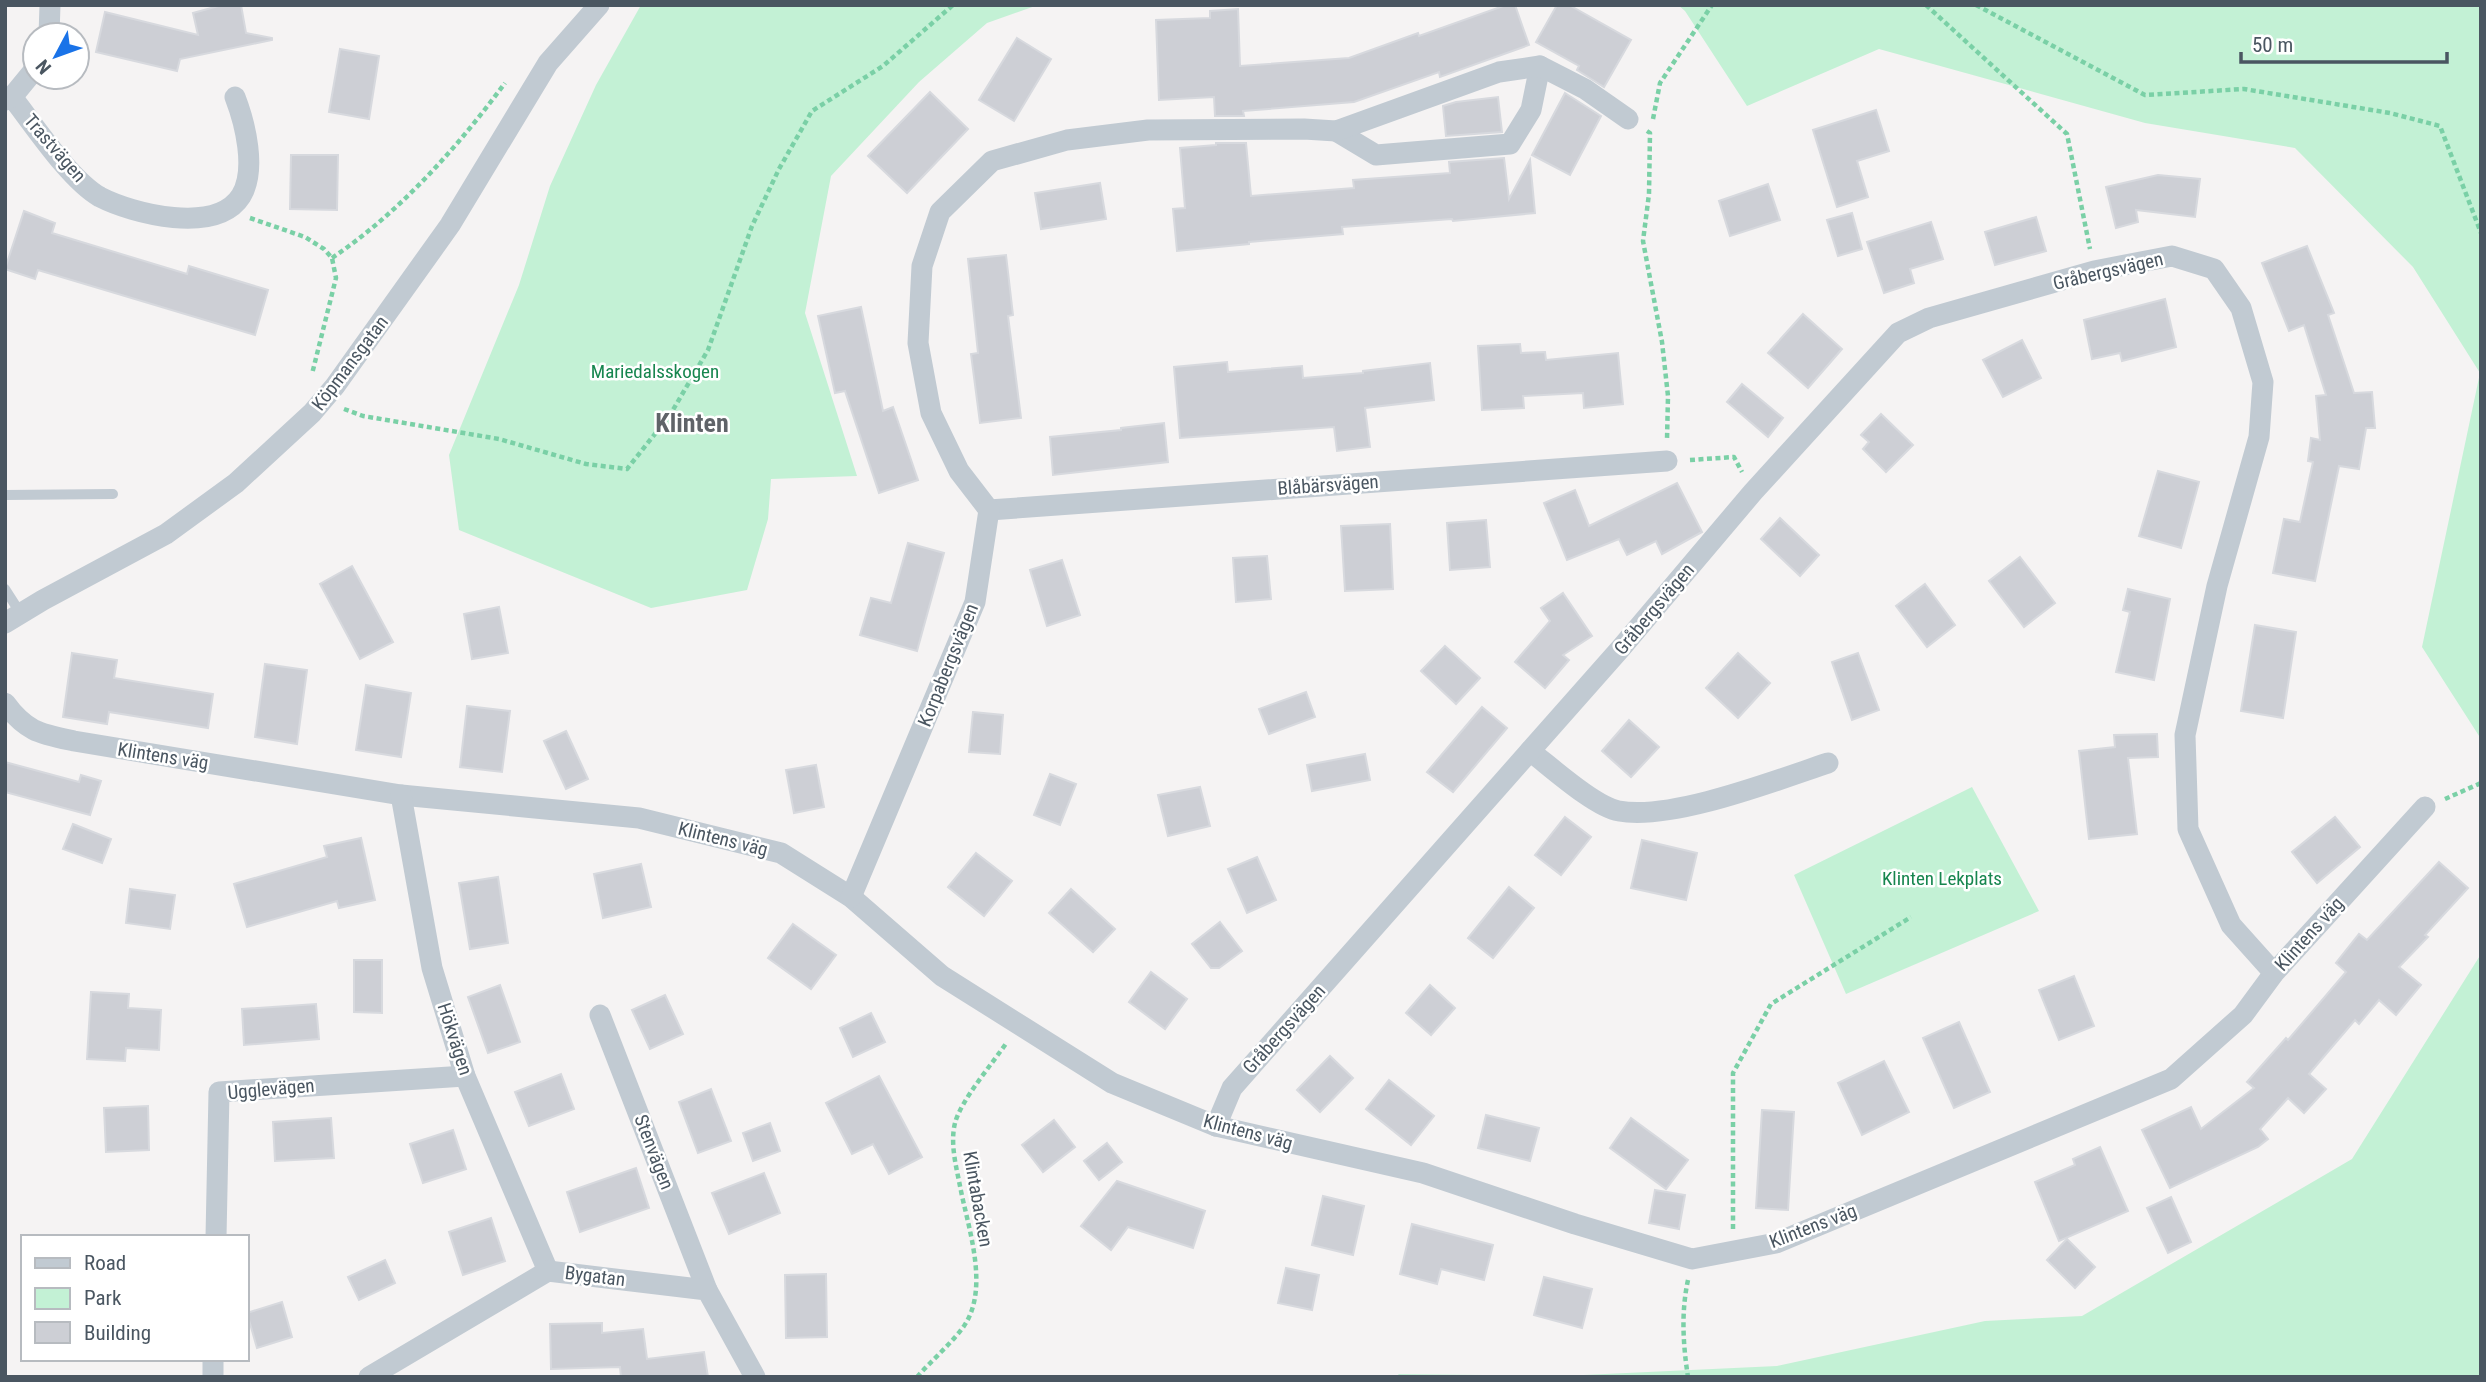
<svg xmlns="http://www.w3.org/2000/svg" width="2486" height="1382" font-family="'Roboto Condensed',sans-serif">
<rect width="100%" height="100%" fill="#f5f3f3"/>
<g fill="#c3f1d5">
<polygon points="641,5 1038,5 987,23 919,82 831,176 805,313 857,476 771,479 768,519 747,590 651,608 459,530 449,455 519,285 550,186 596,85"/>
<polygon points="1678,5 2481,5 2481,739 2422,647 2480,373 2413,267 2295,148 2145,123 1879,49 1747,106 1685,11"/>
<polygon points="1972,787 2039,911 1846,994 1794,875"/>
<polygon points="2481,954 2481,1377 1395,1377 1399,1374 1562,1376 1777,1366 1985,1321 2082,1316 2352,1159"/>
</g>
<g fill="#cdcfd5" stroke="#d7d9de" stroke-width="2">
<polygon points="222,5 241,5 246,33 272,38 272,40 180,59 177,71 96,52 105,12 198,35 193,13"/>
<polygon points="1506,5 1515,5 1529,45 1440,77 1439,72 1354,102 1243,111 1244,116 1215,116 1214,97 1159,100 1156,20 1210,18 1210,11 1238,9 1240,66 1349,58 1418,33 1419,36"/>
<polygon points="1557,5 1569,5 1631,40 1604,87 1577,70 1579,66 1536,42"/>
<polygon points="1017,38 1051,59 1014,121 979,100"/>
<polygon points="340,49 379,56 369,119 329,112"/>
<polygon points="930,92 968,129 907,193 868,156"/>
<polygon points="1565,93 1601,116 1570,175 1532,155"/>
<polygon points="1498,97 1502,132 1446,136 1443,106 1456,102"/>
<polygon points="1876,110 1889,151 1857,161 1868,197 1837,207 1813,130"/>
<polygon points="1216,143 1246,143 1251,196 1354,188 1353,180 1450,173 1449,162 1504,158 1509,199 1530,160 1535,213 1453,221 1452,219 1342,227 1343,234 1249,242 1249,244 1177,251 1173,209 1185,208 1180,148 1216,145"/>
<polygon points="291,155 338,155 337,210 290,209"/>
<polygon points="2158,175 2200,179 2195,217 2136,210 2138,222 2116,228 2106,187"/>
<polygon points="1100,183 1106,219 1041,229 1035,193"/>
<polygon points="1768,184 1780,220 1730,236 1719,201"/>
<polygon points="24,211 55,223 52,233 187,274 189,266 268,290 255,335 38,270 35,279 5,269"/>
<polygon points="1852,213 1862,249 1838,256 1827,220"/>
<polygon points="2036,217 2046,251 1995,265 1985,232"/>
<polygon points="1931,222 1943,259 1910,269 1914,283 1884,293 1867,242"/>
<polygon points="2307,246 2334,313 2328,315 2354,393 2372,392 2375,428 2366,428 2359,469 2339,466 2315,581 2273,573 2284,519 2300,522 2313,462 2308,461 2311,438 2320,440 2316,396 2326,395 2304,325 2289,331 2262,263"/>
<polygon points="1006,255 1013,315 1008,316 1021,418 980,423 971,354 978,353 968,259"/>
<polygon points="2165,299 2176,347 2122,361 2120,353 2092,359 2084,320"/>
<polygon points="861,307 883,411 893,407 918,480 879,493 845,391 835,393 818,316"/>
<polygon points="1803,314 1842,349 1808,388 1768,353"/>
<polygon points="2022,340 2041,378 2003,397 1983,360"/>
<polygon points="1520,344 1521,353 1545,352 1546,360 1618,353 1623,404 1584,408 1583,393 1523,396 1524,408 1482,410 1478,346"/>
<polygon points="1227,362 1228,372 1302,366 1303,378 1363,373 1363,371 1430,363 1434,400 1365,408 1370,447 1337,451 1334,427 1180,438 1174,367"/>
<polygon points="1742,384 1783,418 1768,437 1727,402"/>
<polygon points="1881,414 1913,445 1886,472 1863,449 1869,442 1861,435"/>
<polygon points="1164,423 1168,462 1053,475 1050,437 1121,430 1121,428"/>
<polygon points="2158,471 2199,482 2181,548 2139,536"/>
<polygon points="1677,483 1702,532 1662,554 1656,541 1627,555 1619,539 1567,560 1544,503 1575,490 1589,526"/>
<polygon points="1780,518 1819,555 1800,576 1761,539"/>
<polygon points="1486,520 1490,567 1450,570 1447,523"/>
<polygon points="1390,524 1393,589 1345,591 1341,526"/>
<polygon points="908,543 944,553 917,651 860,635 871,598 891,603"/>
<polygon points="1267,556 1271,599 1236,602 1233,558"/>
<polygon points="2020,557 2055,603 2024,627 1989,581"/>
<polygon points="1062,560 1080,615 1047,626 1030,570"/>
<polygon points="352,566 393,642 360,659 320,584"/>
<polygon points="1925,584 1955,625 1927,647 1896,606"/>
<polygon points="2128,589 2170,599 2154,680 2116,672 2130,612 2123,610"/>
<polygon points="1563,593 1592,636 1563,655 1569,660 1545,688 1515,662 1550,621 1541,608"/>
<polygon points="499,607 508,653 472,659 464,614"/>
<polygon points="2255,625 2296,632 2283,718 2241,711"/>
<polygon points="1445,646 1480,678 1456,704 1421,671"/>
<polygon points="72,653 117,660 114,678 213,694 208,728 109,712 107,724 63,717"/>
<polygon points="1738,653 1770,683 1738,718 1706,688"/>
<polygon points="1858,653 1879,710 1852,720 1832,662"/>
<polygon points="265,664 307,670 297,744 255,737"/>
<polygon points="366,685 411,693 401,757 356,750"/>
<polygon points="1306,692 1315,717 1269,734 1259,709"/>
<polygon points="467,706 510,711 502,772 460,767"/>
<polygon points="1482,707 1507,728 1453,792 1427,772"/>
<polygon points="973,712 1003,715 1000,754 969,752"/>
<polygon points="1629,720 1659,747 1631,777 1602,751"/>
<polygon points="566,731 588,779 566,789 544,741"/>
<polygon points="2157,734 2158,757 2128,758 2137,834 2089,839 2079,751 2115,747 2114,735"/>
<polygon points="1365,754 1370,780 1312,791 1307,765"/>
<polygon points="5,762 79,782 81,775 101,781 90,815 5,792"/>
<polygon points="816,765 824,807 794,813 786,770"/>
<polygon points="1050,774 1076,784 1060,825 1034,815"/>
<polygon points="1200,787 1210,826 1168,836 1158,795"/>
<polygon points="1565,817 1591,837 1561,875 1535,855"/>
<polygon points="2335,817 2360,847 2317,883 2292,852"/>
<polygon points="73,824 111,839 102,863 63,849"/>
<polygon points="361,838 375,900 339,908 337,901 247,927 234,884 327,857 324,846"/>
<polygon points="1642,840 1697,853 1686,900 1631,888"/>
<polygon points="976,853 1012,881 984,916 948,887"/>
<polygon points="1257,857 1276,900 1247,913 1228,869"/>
<polygon points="2439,862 2468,888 2425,935 2428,937 2399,967 2421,985 2396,1015 2379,1000 2359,1024 2355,1020 2309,1074 2326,1089 2304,1113 2288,1098 2260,1129 2268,1139 2258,1147 2170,1188 2142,1130 2191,1107 2201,1129 2254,1088 2247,1082 2286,1038 2288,1040 2346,972 2336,963 2359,934 2367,940"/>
<polygon points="641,864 651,907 603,918 594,874"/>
<polygon points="498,877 508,943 470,949 459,883"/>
<polygon points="1509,887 1534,908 1493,958 1468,938"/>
<polygon points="130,889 175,895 170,929 126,923"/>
<polygon points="1071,889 1115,929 1093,952 1049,913"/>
<polygon points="1220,922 1242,951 1219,968 1211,968 1192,944"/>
<polygon points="793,924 836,955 811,989 768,958"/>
<polygon points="354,960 382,960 382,1013 354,1012"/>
<polygon points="1151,972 1187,999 1165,1029 1129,1002"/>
<polygon points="2074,976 2094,1026 2059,1040 2039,990"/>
<polygon points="500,985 520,1042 488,1053 468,997"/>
<polygon points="1430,985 1455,1008 1431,1035 1406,1013"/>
<polygon points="91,992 129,994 128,1008 161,1010 159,1050 126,1048 125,1061 87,1059"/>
<polygon points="665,995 683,1034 650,1049 632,1010"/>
<polygon points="316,1004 319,1039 244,1045 242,1009"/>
<polygon points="871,1013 885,1042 853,1057 840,1028"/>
<polygon points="1959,1022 1990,1092 1954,1108 1923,1038"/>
<polygon points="1330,1056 1353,1078 1320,1112 1297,1090"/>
<polygon points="1884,1061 1909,1112 1862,1135 1838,1083"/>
<polygon points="561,1074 574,1109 529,1126 515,1092"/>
<polygon points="879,1076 922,1157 889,1174 873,1144 852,1154 826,1103"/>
<polygon points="1389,1080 1434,1116 1411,1145 1366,1109"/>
<polygon points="711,1089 731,1141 698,1153 679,1102"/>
<polygon points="148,1106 149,1150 106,1152 104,1108"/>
<polygon points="1762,1110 1794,1112 1788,1210 1756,1208"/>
<polygon points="1486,1115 1539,1128 1530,1161 1478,1148"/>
<polygon points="331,1118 334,1158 275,1161 273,1122"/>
<polygon points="1631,1118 1688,1160 1666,1189 1610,1148"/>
<polygon points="1054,1120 1075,1147 1043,1172 1022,1145"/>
<polygon points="770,1123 780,1151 753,1161 743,1133"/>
<polygon points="453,1130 466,1169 423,1183 410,1144"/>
<polygon points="1107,1143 1122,1162 1099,1180 1084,1161"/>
<polygon points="2100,1147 2128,1211 2059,1241 2035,1182 2075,1165 2073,1159"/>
<polygon points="636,1168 649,1208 580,1232 567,1192"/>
<polygon points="764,1173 780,1213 729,1234 712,1193"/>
<polygon points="1117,1181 1205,1211 1193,1248 1128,1227 1111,1250 1081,1226"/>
<polygon points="1655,1190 1685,1195 1679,1229 1649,1223"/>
<polygon points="1323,1196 1364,1206 1353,1255 1312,1245"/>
<polygon points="2171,1197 2191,1242 2168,1253 2147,1208"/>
<polygon points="491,1218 505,1261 463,1275 449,1232"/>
<polygon points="1412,1224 1493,1245 1484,1280 1441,1269 1437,1284 1400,1274"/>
<polygon points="2067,1239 2095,1267 2075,1288 2047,1260"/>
<polygon points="385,1260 395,1283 359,1300 348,1277"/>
<polygon points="1286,1268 1319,1275 1312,1310 1278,1303"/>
<polygon points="826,1274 827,1337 786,1338 785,1275"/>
<polygon points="1544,1277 1592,1289 1582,1328 1534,1315"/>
<polygon points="282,1302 292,1337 257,1348 247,1313"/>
<polygon points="602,1323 602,1333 643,1329 647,1359 704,1352 708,1377 621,1377 620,1367 551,1369 550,1324"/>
</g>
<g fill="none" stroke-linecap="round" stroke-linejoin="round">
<g stroke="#7ad0a6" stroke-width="4.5" stroke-dasharray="5 3.5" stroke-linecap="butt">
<polyline points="1926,5 2067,134 2090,249"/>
<polyline points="1976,5 2145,95 2244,89 2390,113 2440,126 2481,233"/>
<polyline points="1653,119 1660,83 1712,5"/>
<polyline points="1647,131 1650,133 1649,194 1643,241 1662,342 1668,396 1667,440"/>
<polyline points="250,218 305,237 324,249 332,258 336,278 312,374"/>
<path d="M332,258c68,-46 124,-109 173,-175"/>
<polyline points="344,409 363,416 499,439 586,464 627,469 670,415 708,350 752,226 779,169 812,111 883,66 953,5"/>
<polyline points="1690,460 1734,457 1742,472"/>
<polyline points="2445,799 2481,783"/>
<polyline points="1733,1229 1733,1073 1771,1004 1911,917"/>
<path d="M1688,1280c-7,32 -5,65 0,97"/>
<path d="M917,1377c15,-17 34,-33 47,-51 26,-38 4,-98 -4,-140 -4,-20 -10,-43 -5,-63 6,-23 38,-60 52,-81"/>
</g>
<g stroke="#c1cad2" stroke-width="10">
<polyline points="5,495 113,494"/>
<polyline points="5,589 21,614"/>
</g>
<g stroke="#c1cad2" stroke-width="21">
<polyline points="49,35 50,5"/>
<path d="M12,97c22,28 58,83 88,100 33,17 116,38 141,-1 16,-26 4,-73 -6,-99"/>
<polyline points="5,100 12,97 35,69"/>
<polyline points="1336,131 1376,155 1510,144 1531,110 1540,66"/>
<polyline points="989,510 1667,461"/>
<polyline points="5,623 43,600 166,534 236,483 312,413 335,386 450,225 548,63 599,5"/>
<path d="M5,703c21,29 36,31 69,38l327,54 238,23 142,35 70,44 91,79 170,107 104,43 207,47 152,51 117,35 84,-16 395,-164 72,-64 31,-42 151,-166"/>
<path d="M1530,751c21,16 65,56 89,60 52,10 158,-31 209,-48"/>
<polyline points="401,795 432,968 465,1076 548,1271"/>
<polyline points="851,897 975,602 989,510 959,471 931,413 918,343 922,266 940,212 992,161 1067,140 1148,130 1304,129 1336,131 1499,72 1540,66 1585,89 1628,119"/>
<polyline points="600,1015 707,1290"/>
<polyline points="1216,1126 1232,1088 1621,648 1753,492 1898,333 1929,318 2094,271 2172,256 2214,269 2241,308 2263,382 2259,437 2217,586 2185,735 2188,829 2231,925 2274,973"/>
<polyline points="216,1237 219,1092 465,1076"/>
<polyline points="213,1377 213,1359"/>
<polyline points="369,1377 548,1271 707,1290 755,1377"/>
</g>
</g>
<g text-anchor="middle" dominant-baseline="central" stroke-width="5" stroke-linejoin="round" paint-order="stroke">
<g font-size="19" fill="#4a5661" stroke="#fff">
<text transform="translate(55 148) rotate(49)">Trastvägen</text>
<text transform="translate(2108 271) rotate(-13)">Gråbergsvägen</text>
<text transform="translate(350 363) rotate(-53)">Köpmansgatan</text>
<text transform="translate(1328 485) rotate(-4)">Blåbärsvägen</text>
<text transform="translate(1654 609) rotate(-50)">Gråbergsvägen</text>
<text transform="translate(948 665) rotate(-68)">Korpabergsvägen</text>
<text transform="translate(163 756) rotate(9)">Klintens väg</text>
<text transform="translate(723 839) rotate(14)">Klintens väg</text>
<text transform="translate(2309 934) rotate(-48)">Klintens väg</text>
<text transform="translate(1284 1029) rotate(-48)">Gråbergsvägen</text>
<text transform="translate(455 1039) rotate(72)">Hökvägen</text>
<text transform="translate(271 1089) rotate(-5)">Ugglevägen</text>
<text transform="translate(1248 1132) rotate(15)">Klintens väg</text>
<text transform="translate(654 1152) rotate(69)">Stenvägen</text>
<text transform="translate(978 1199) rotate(80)">Klintabacken</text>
<text transform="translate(1813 1226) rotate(-21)">Klintens väg</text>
<text transform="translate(595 1276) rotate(7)">Bygatan</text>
</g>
<g font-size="19" fill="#17864f" stroke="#fff">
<text x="655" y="371">Mariedalsskogen</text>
<text x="1942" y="878">Klinten Lekplats</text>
</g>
<g font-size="26" font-weight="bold" fill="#5f6368" stroke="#fff">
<text x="692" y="423">Klinten</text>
</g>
</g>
<rect width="2486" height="1382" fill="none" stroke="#4a5661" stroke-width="14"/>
<rect x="21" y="1235" width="228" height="126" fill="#ffffff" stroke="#b7bbc0" stroke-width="2"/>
<rect x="35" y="1258" width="35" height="10" fill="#c1cad2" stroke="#b7bbc0" stroke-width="2"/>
<text x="84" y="1270" font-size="21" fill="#4a5661">Road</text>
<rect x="35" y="1288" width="35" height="21" fill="#c3f1d5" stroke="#b7bbc0" stroke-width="2"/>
<text x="84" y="1305" font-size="21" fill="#4a5661">Park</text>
<rect x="35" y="1322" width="35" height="21" fill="#cdcfd5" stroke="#b7bbc0" stroke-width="2"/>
<text x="84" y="1340" font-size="21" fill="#4a5661">Building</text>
<g transform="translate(56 56) rotate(229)"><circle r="33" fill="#ffffff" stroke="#b7bbc0" stroke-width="2"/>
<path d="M0-5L12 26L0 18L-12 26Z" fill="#1a73e8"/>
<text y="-10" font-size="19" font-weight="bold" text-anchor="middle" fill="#4a5661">N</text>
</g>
<path d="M2241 52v10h206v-10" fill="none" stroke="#4a5661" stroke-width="3.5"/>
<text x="2252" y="52" font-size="21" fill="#4a5661" stroke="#ffffff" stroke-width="5" paint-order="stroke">50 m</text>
</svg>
